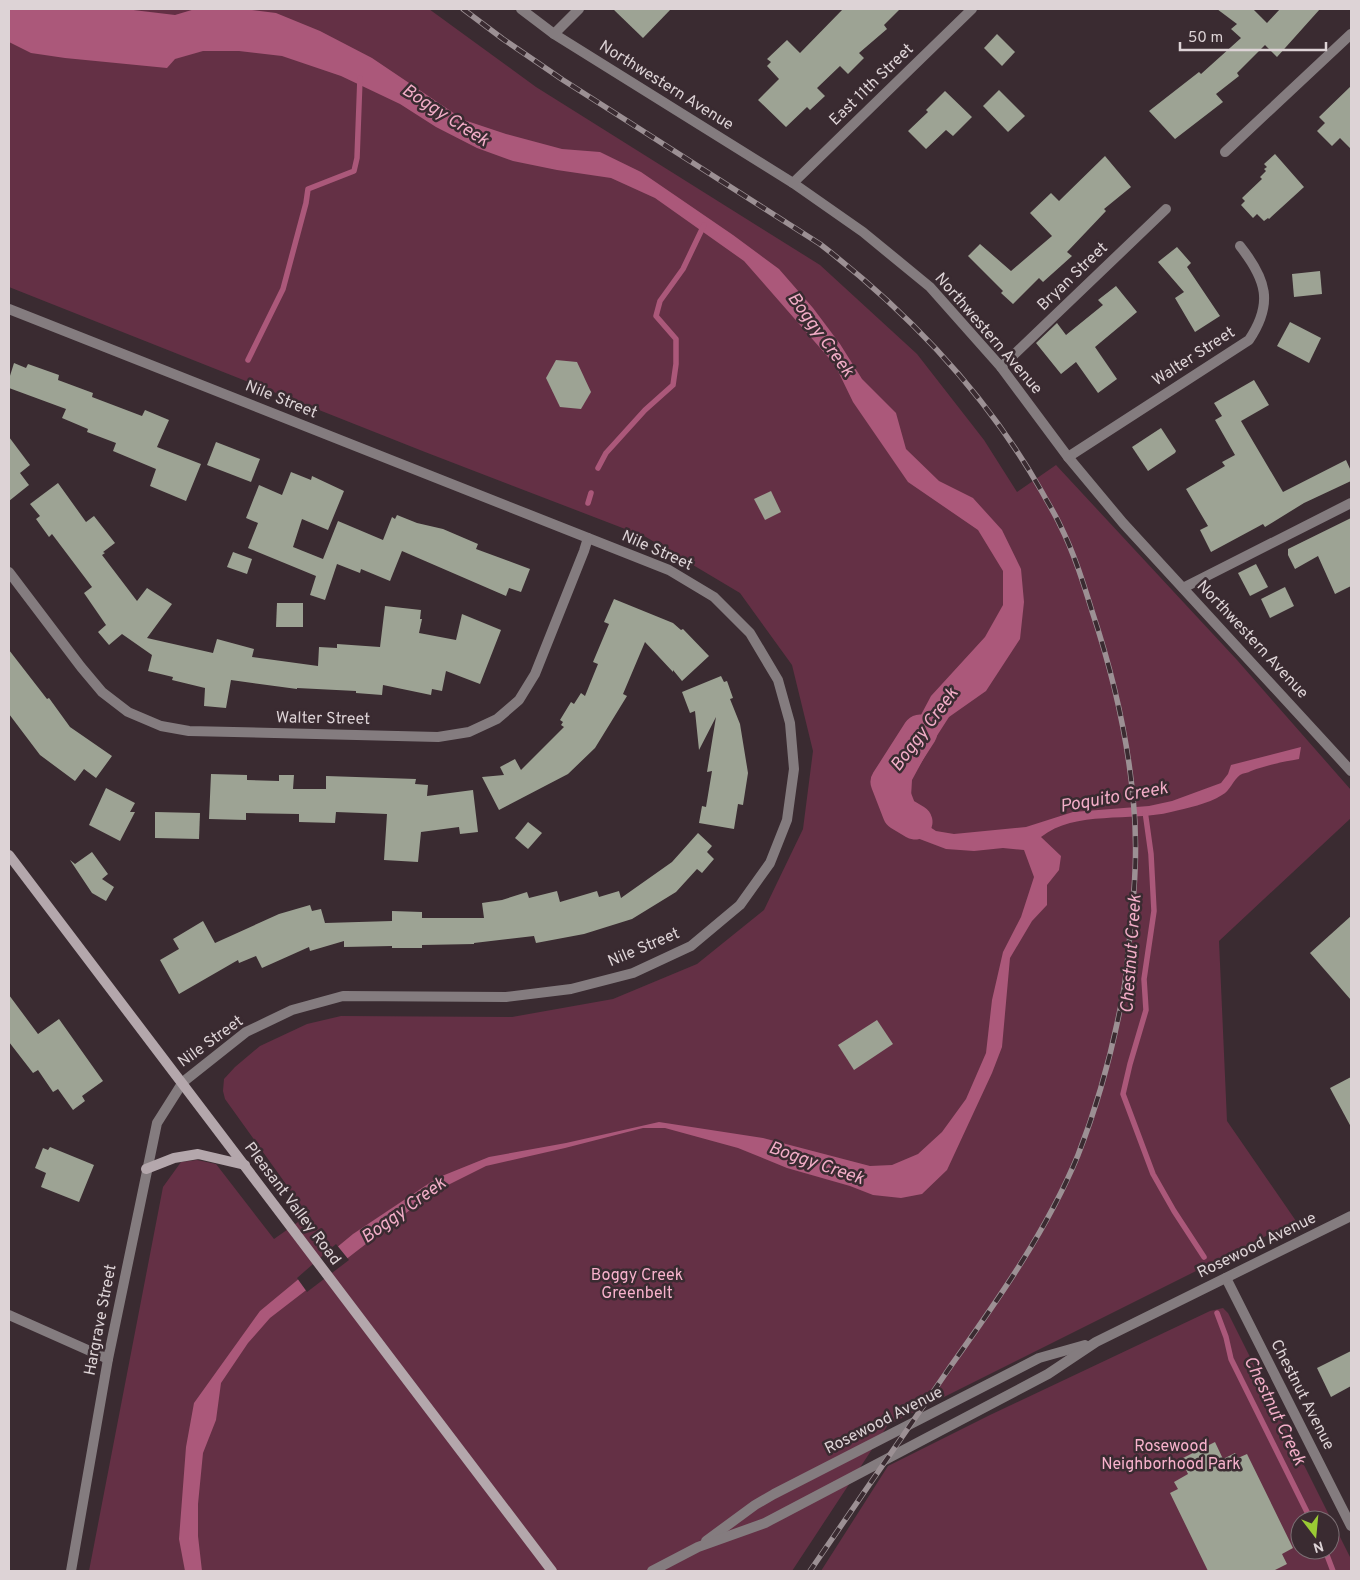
<svg xmlns="http://www.w3.org/2000/svg" width="1360" height="1580" font-family="Overpass,sans-serif">
<rect width="100%" height="100%" fill="#3a2b31"/>
<g fill="#643045" fill-rule="evenodd">
<polygon points="9,9 429,9 536,87 820,265 917,354 984,440 1017,492 1056,465 1237,660 1351,790 1351,818 1219,941 1227,1121 1296,1221 888,1425 792,1571 89,1571 163,1187 181,1162 197,1160 216,1164 274,1239 308,1215 225,1099 223,1091 224,1079 235,1067 260,1046 307,1024 341,1016 512,1017 613,999 697,964 764,910 803,829 813,751 792,665 740,593 646,537 425,452 9,287"/>
<path d="M1223,1308l5,5 123,246v12h-530l67,-105 102,-51 220,-104zM1300,1520h30v30h-30z"/>
</g>
<path fill="#ab587a" d="M9,9h116l50,6 20,-6h49l32,4 44,18 52,27 92,62 42,14 56,15 38,3 41,20 92,63 46,34 34,39 27,36 22,35 34,34 10,36 33,32 34,17 29,32 19,39 3,33 -4,37 -34,52 -37,26 -18,28 -19,35 -2,34 26,17 18,3 72,-7 47,-15 76,-6 23,-5 49,-18 7,-9 3,-9 70,-18 -2,12c-17,3 -32,6 -48,12 -3,2 -8,2 -11,4 -7,5 -10,16 -18,20 -14,9 -35,13 -51,17 -40,10 -96,-2 -130,25l20,19 -2,14 -12,15v20l-15,16 -22,37 -8,89 -10,26 -45,97 -25,24 -21,4 -28,-3 -23,-9 -63,-18 -49,-20 -73,-20h-22l-78,20 -79,18 -54,27 -162,125 -22,25 -27,40 -5,37 -13,33 -5,51v32l4,35h-17l-6,-32 7,-92 8,-44 66,-92 93,-77 84,-56 52,-21 77,-14 93,-21 104,16 107,28 22,-1 26,-11 24,-22 24,-33 20,-46 6,-53 11,-48 18,-35 13,-40 -10,-27 -21,-2 -29,3 -28,-2 -29,-11 -28,-26 -4,-20 19,-45 27,-51 54,-59 18,-32v-34l-25,-41 -70,-48 -55,-80 -18,-37 -91,-104 -89,-63 -44,-20 -54,-8 -44,-9 -36,-13 -41,-21 -36,-23 -59,-28 -59,-20 -43,-5h-36l-28,8 -8,9 -102,-10 -34,-5 -22,-11z"/>
<polygon fill="#3a2b31" points="336,1244 349,1260 307,1292 297,1278"/>
<g fill="none" stroke-linecap="round" stroke-linejoin="round">
<g stroke="#ab587a" stroke-width="5.5">
<polyline points="248,360 283,289 306,203 308,189 354,171 357,158 360,78"/>
<polyline points="598,468 606,453 645,410 673,385 676,364 676,339 656,316 660,301 683,269 704,225"/>
<polyline points="588,503 591,493"/>
<polyline points="1145,811 1151,854 1154,911 1144,979 1146,1010 1130,1064 1123,1094 1153,1174 1174,1211 1204,1257"/>
<polyline points="1217,1313 1226,1337 1231,1359 1311,1520"/>
<polyline points="1325,1550 1333,1571"/>
</g>
<polyline stroke="#ab587a" stroke-width="35" points="915,822 900,813 888,782 920,732"/>
</g>
<g fill="#9da394">
<polygon points="613,9 671,9 643,38"/>
<polygon points="843,9 900,9 884,25 887,29 859,53 864,58 848,74 840,66 817,88 825,96 810,110 807,107 786,127 758,100 779,79 767,66 771,62 767,59 787,40 800,53"/>
<polygon points="1217,9 1253,9 1267,23 1280,9 1320,9 1277,57 1265,45 1237,73 1239,76 1216,94 1223,102 1175,139 1149,111 1199,72 1201,74 1241,38 1231,29 1237,24"/>
<polygon points="997,34 1015,52 1002,66 984,48"/>
<polygon points="1351,86 1351,149 1340,138 1332,146 1317,131 1325,123 1319,117"/>
<polygon points="999,90 1025,116 1008,132 983,106"/>
<polygon points="945,91 972,117 953,136 946,130 926,149 908,131 928,112 926,110"/>
<polygon points="1275,154 1304,187 1269,219 1268,218 1264,221 1257,214 1253,218 1241,205 1245,201 1242,198 1262,179 1260,177 1266,171 1264,169 1267,167 1264,164"/>
<polygon points="1105,156 1131,187 1104,209 1106,211 1067,252 1072,256 1043,282 1039,278 1013,304 1001,293 1003,291 968,256 980,244 1011,271 1052,236 1030,213 1051,193 1059,201"/>
<polygon points="1177,247 1191,263 1187,267 1220,316 1195,332 1175,298 1184,292 1158,262"/>
<polygon points="1320,271 1322,294 1294,297 1292,274"/>
<polygon points="1116,286 1137,312 1095,347 1117,379 1098,393 1076,362 1061,374 1036,343 1057,323 1066,335 1103,305 1098,300"/>
<polygon points="1290,322 1321,338 1309,363 1277,346"/>
<polygon points="556,360 577,362 591,392 581,409 560,407 546,378"/>
<polygon points="14,363 26,368 28,364 59,375 58,380 93,393 92,397 142,416 145,410 169,420 157,447 201,464 186,501 150,486 156,469 113,451 116,443 87,432 88,429 62,418 66,409 9,388 9,379"/>
<polygon points="1254,380 1269,405 1241,421 1283,492 1346,460 1351,471 1351,481 1304,503 1265,527 1263,524 1211,552 1200,530 1208,526 1186,489 1225,466 1222,462 1235,455 1215,420 1222,416 1214,403"/>
<polygon points="1161,428 1176,451 1175,453 1148,471 1132,447"/>
<polygon points="9,437 30,465 20,473 29,485 9,501"/>
<polygon points="216,442 260,459 251,482 207,465"/>
<polygon points="291,472 311,480 312,476 344,491 328,530 302,519 293,547 323,559 338,521 383,540 392,517 395,519 397,515 417,523 443,529 478,544 476,549 530,569 521,592 509,588 506,596 402,551 390,581 361,569 360,573 337,564 325,600 310,595 316,576 248,548 258,523 246,518 259,485 282,495"/>
<polygon points="58,483 86,522 94,516 115,543 103,552 105,553 102,555 137,601 147,588 172,604 147,638 213,653 217,639 254,649 252,657 318,666 319,647 337,648 337,644 380,647 385,606 421,610 420,619 422,619 419,633 456,640 462,614 501,630 480,684 446,671 442,691 432,689 431,695 383,685 382,695 356,693 356,691 297,688 297,689 231,680 226,708 204,706 205,688 172,680 173,677 148,671 152,655 122,634 109,645 98,632 106,625 84,593 92,587 52,534 49,537 36,519 40,516 30,504"/>
<polygon points="771,491 781,512 765,520 754,499"/>
<polygon points="1351,518 1351,586 1335,594 1318,556 1295,569 1288,555 1288,549"/>
<polygon points="233,552 252,559 247,574 227,567"/>
<polygon points="1256,564 1268,587 1250,596 1238,573"/>
<polygon points="1285,587 1294,606 1270,618 1261,599"/>
<polygon points="614,599 673,623 681,630 683,629 709,656 682,681 673,670 673,672 645,642 623,694 627,696 595,748 568,774 499,810 482,777 504,775 500,767 515,759 521,770 564,727 561,725 563,722 560,720 571,702 574,704 581,693 585,696 598,664 593,662 609,624 604,622"/>
<polygon points="277,603 303,603 303,627 276,627"/>
<polygon points="9,650 47,699 49,698 70,727 112,756 96,778 84,769 75,781 40,755 9,714"/>
<polygon points="721,676 724,682 727,681 733,698 730,699 740,724 748,773 743,805 738,804 734,829 699,823 702,806 706,807 712,771 707,772 716,717 699,750 695,711 690,713 682,692"/>
<polygon points="211,774 247,775 247,780 279,781 279,775 294,775 293,789 326,789 326,776 416,779 415,784 428,785 427,796 473,790 478,832 460,834 459,827 421,832 418,862 384,860 387,814 336,812 335,823 299,822 299,814 246,813 246,820 209,819"/>
<polygon points="106,788 135,803 130,812 135,812 120,841 89,825"/>
<polygon points="155,812 200,813 199,839 155,838"/>
<polygon points="528,822 542,833 528,849 515,838"/>
<polygon points="698,833 712,846 707,852 714,859 702,873 697,869 676,892 632,919 584,934 536,943 534,936 474,943 474,944 422,945 422,948 392,948 392,946 344,947 344,941 310,951 309,947 262,968 256,956 239,963 238,960 179,994 160,960 179,949 173,939 203,921 215,943 279,914 310,905 312,911 321,909 325,923 392,921 392,911 422,912 422,918 484,918 482,903 502,900 527,892 529,898 557,891 560,902 597,891 599,897 619,891 621,898 672,862"/>
<polygon points="92,852 108,874 102,879 114,887 106,901 92,893 70,860 75,864"/>
<polygon points="1351,916 1351,1000 1310,953"/>
<polygon points="9,995 38,1034 59,1019 103,1081 82,1096 85,1101 73,1110 58,1089 53,1092 38,1070 33,1073 9,1042"/>
<polygon points="877,1020 893,1044 854,1070 838,1045"/>
<polygon points="1351,1077 1351,1127 1330,1088"/>
<polygon points="50,1147 94,1165 79,1202 41,1187 46,1173 35,1168 43,1148 48,1150"/>
<polygon points="1351,1351 1351,1386 1331,1397 1317,1368"/>
<polygon points="1215,1442 1223,1459 1235,1453 1238,1458 1247,1454 1293,1548 1282,1554 1287,1564 1273,1571 1208,1571 1170,1493 1178,1489 1174,1482 1188,1474 1181,1459"/>
</g>
<g fill="none" stroke-linecap="round" stroke-linejoin="round">
<g stroke="#847c7f" stroke-width="10">
<polyline points="521,9 554,34 793,183 863,232 930,287 1001,367 1068,457 1123,523 1351,771"/>
<polyline points="554,34 579,9"/>
<polyline points="1225,152 1351,34"/>
<polyline points="793,183 972,9"/>
<polyline points="9,309 669,570 714,597 750,633 778,680 790,723 794,769 787,820 770,863 740,905 691,946 633,973 571,989 506,997 343,996 292,1010 246,1032 183,1082"/>
<polyline points="1001,367 1166,209"/>
<path d="M1068,457l181,-117c25,-37 17,-61 -9,-94"/>
<polyline points="9,572 81,667 102,692 128,712 161,726 189,731 438,737 469,732 497,719 519,700 535,674 584,551 588,538"/>
<polyline points="1183,588 1351,503"/>
</g>
<g stroke="#847c7f" stroke-width="10">
<polyline points="1226,1278 1351,1526"/>
<polyline points="9,1315 108,1359"/>
<polyline points="706,1541 755,1505 774,1494 1039,1358 1085,1345"/>
<polyline points="71,1571 108,1359 157,1123 183,1082"/>
<polyline points="652,1571 698,1547 765,1523 784,1513 1048,1374 1096,1342 1351,1216"/>
</g>
<g stroke="#b4a7ac" stroke-width="10">
<path d="M9,855c182,237 361,478 543,716"/>
<polyline points="146,1169 174,1158 198,1154 245,1165"/>
</g>
<defs>
<path id="rail" d="M463,9l40,30 60,41 257,164c88,68 167,151 222,248 6,11 13,22 18,33 14,28 23,57 32,86 20,60 35,123 41,186 5,47 2,90 -3,137 -2,20 -3,40 -7,60 -10,54 -25,110 -45,161 -32,78 -82,147 -130,215 -46,67 -92,134 -138,201"/>
</defs>
<use href="#rail" stroke="#9c9094" stroke-width="5.5"/>
<use href="#rail" stroke="#3a2b31" stroke-width="4" stroke-dasharray="11" stroke-linecap="butt"/>
</g>
<g text-anchor="middle" dominant-baseline="central" stroke-width="5" stroke-linejoin="round" paint-order="stroke">
<g font-size="16" fill="#ddd3d6" stroke="#3a2b31">
<text transform="translate(872 85) rotate(-44)">East 11th Street</text>
<text transform="translate(666 86) rotate(32)">Northwestern Avenue</text>
<text transform="translate(1073 277) rotate(-44)">Bryan Street</text>
<text transform="translate(988 334) rotate(49)">Northwestern Avenue</text>
<text transform="translate(1194 357) rotate(-33)">Walter Street</text>
<text transform="translate(281 400) rotate(22)">Nile Street</text>
<text transform="translate(657 551) rotate(24)">Nile Street</text>
<text transform="translate(1252 640) rotate(47)">Northwestern Avenue</text>
<text transform="translate(323 719) rotate(1)">Walter Street</text>
<text transform="translate(644 948) rotate(-23)">Nile Street</text>
<text transform="translate(211 1042) rotate(-36)">Nile Street</text>
<text transform="translate(292 1204) rotate(53)">Pleasant Valley Road</text>
<text transform="translate(1257 1246) rotate(-26)">Rosewood Avenue</text>
<text transform="translate(101 1320) rotate(-79)">Hargrave Street</text>
<text transform="translate(1302 1395) rotate(63)">Chestnut Avenue</text>
<text transform="translate(884 1421) rotate(-27)">Rosewood Avenue</text>
</g>
<g font-size="16" fill="#f8b2cc" stroke="#3a2b31">
<text x="637" y="1276">Boggy Creek<tspan x="637" dy="18">Greenbelt</tspan></text>
<text x="1171" y="1447">Rosewood<tspan x="1171" dy="18">Neighborhood Park</tspan></text>
</g>
<g font-size="18" font-style="italic" fill="#f2adc7" stroke="#3a2b31">
<text transform="translate(445 116) rotate(33)">Boggy Creek</text>
<text transform="translate(820 335) rotate(54)">Boggy Creek</text>
<text transform="translate(925 730) rotate(-53)">Boggy Creek</text>
<text transform="translate(1114 798) rotate(-10)">Poquito Creek</text>
<text transform="translate(1132 954) rotate(-86)">Chestnut Creek</text>
<text transform="translate(816 1164) rotate(19)">Boggy Creek</text>
<text transform="translate(404 1211) rotate(-36)">Boggy Creek</text>
<text transform="translate(1274 1411) rotate(64)">Chestnut Creek</text>
</g>
</g>
<rect width="1360" height="1580" fill="none" stroke="#ddd3d6" stroke-width="20"/>
<g transform="translate(1315 1535) rotate(164)"><circle r="24" fill="#3a2b31" stroke="#7b6e73"/>
<path d="M0-4L9 19L0 12L-9 19Z" fill="#9acb34"/>
<text y="-8" font-size="14" font-weight="bold" text-anchor="middle" fill="#ddd3d6">N</text>
</g>
<path d="M1180 42v8h146v-8" fill="none" stroke="#ddd3d6" stroke-width="2.5"/>
<text x="1188" y="42" font-size="15" fill="#ddd3d6" stroke="#3a2b31" stroke-width="4" paint-order="stroke">50 m</text>
</svg>
